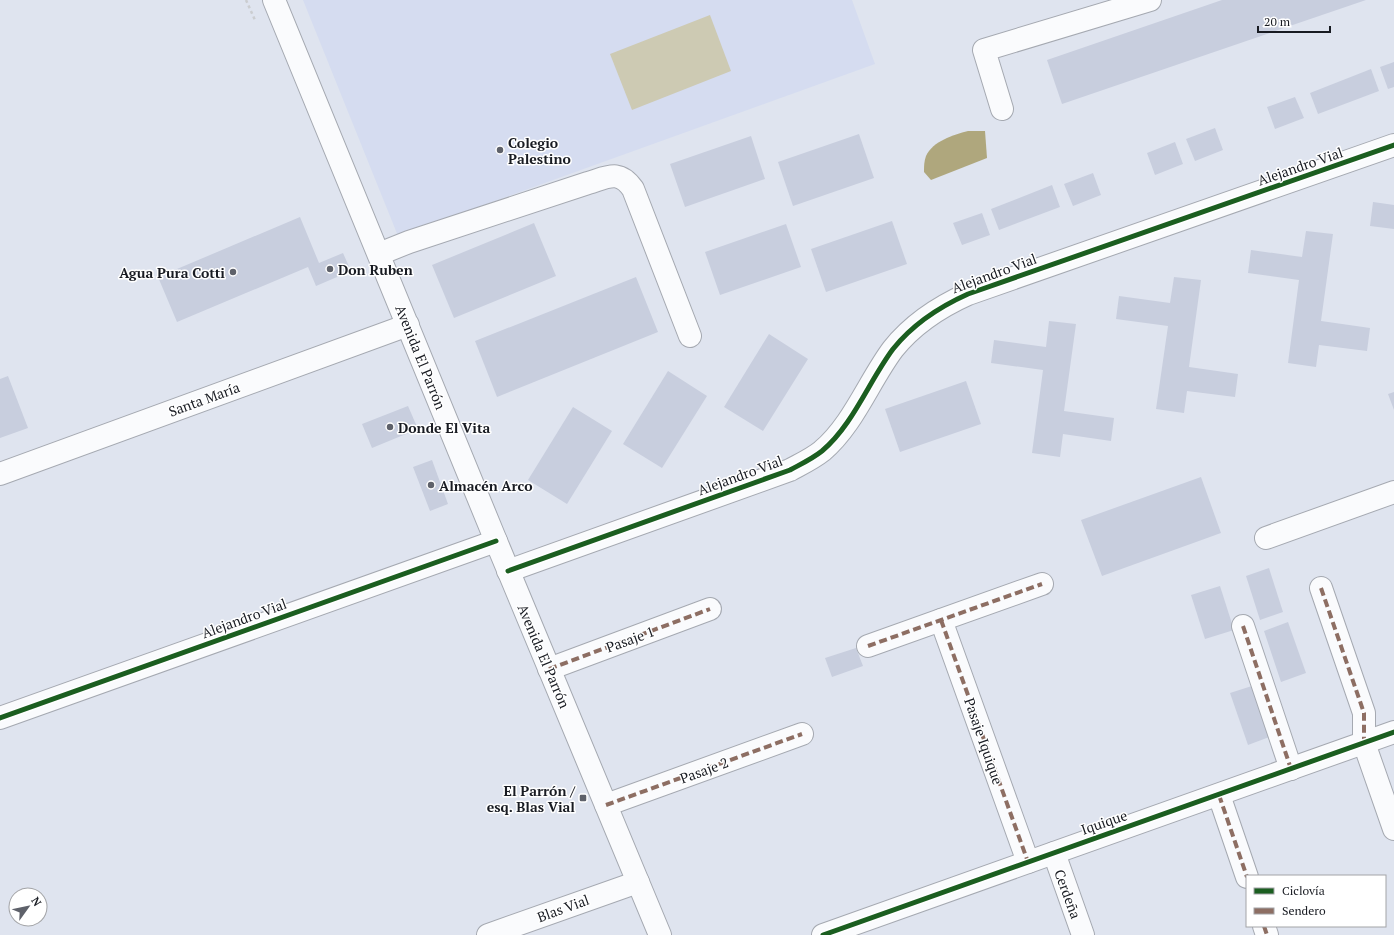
<svg xmlns="http://www.w3.org/2000/svg" width="1394" height="935" font-family="'PT Serif',serif">
<rect width="100%" height="100%" fill="#dfe4ef"/>
<polygon fill="#d5dcf0" points="303,0 852,0 875,64 398,236"/>
<polygon fill="#cdcab3" points="710,15 731,71 632,110 610,54"/>
<path fill="#afa77d" d="M968,131h17l2,27 -56,22 -7,-8c0,-5 0,-11 2,-16 7,-15 27,-21 42,-25z"/>
<g fill="#c8cede">
<polygon points="1222,0 1366,0 1062,104 1047,60"/>
<polygon points="1394,62 1394,87 1388,89 1380,67"/>
<polygon points="1371,69 1379,91 1318,114 1310,93"/>
<polygon points="1295,97 1304,118 1275,129 1267,107"/>
<polygon points="1215,128 1223,150 1195,161 1186,139"/>
<polygon points="859,134 874,178 793,206 778,162"/>
<polygon points="751,136 765,179 685,207 670,164"/>
<polygon points="1175,142 1183,164 1155,175 1147,153"/>
<polygon points="1093,173 1101,195 1073,206 1064,184"/>
<polygon points="1052,185 1060,207 999,230 991,209"/>
<polygon points="1373,202 1394,205 1394,229 1370,226"/>
<polygon points="982,213 990,235 962,245 953,223"/>
<polygon points="300,217 319,263 343,253 351,271 316,286 308,267 177,322 158,277"/>
<polygon points="892,221 907,264 826,292 811,249"/>
<polygon points="534,223 556,276 454,318 432,265"/>
<polygon points="786,224 801,267 720,295 705,252"/>
<polygon points="1306,231 1333,234 1321,321 1370,328 1367,351 1319,345 1316,367 1288,363 1299,280 1248,273 1251,250 1302,257"/>
<polygon points="636,277 658,332 497,397 475,341"/>
<polygon points="1174,277 1201,280 1189,367 1238,374 1235,397 1187,391 1184,413 1156,409 1168,326 1116,319 1119,296 1170,303"/>
<polygon points="1049,321 1076,324 1064,411 1114,418 1111,441 1063,434 1060,457 1032,453 1043,370 991,363 994,340 1046,347"/>
<polygon points="769,334 808,359 763,431 724,407"/>
<polygon points="668,371 707,396 662,468 623,444"/>
<polygon points="8,376 28,428 0,438 0,379"/>
<polygon points="966,381 981,424 900,452 885,409"/>
<polygon points="1394,392 1394,410 1388,394"/>
<polygon points="408,406 418,429 372,448 362,424"/>
<polygon points="573,407 612,431 567,504 528,480"/>
<polygon points="432,460 448,504 430,511 413,467"/>
<polygon points="1201,477 1221,533 1102,576 1081,520"/>
<polygon points="1269,568 1283,612 1260,620 1246,576"/>
<polygon points="1220,586 1234,630 1205,639 1191,595"/>
<polygon points="1288,622 1306,673 1281,682 1264,631"/>
<polygon points="856,648 863,666 832,677 825,658"/>
<polygon points="1255,685 1272,736 1248,745 1230,693"/>
</g>
<g fill="none" stroke-linecap="round" stroke-linejoin="round">
<defs>
<g id="minor">
<polyline points="1002,109 984,50 1150,0"/>
<path d="M379,254l30,-12 179,-59c20,-6 31,-14 45,6l57,147"/>
<polyline points="0,474 408,325"/>
<polyline points="1266,538 1394,492"/>
<path d="M508,571l282,-101c11,-6 22,-11 32,-19 31,-26 47,-70 71,-102 20,-25 46,-42 75,-55l426,-149"/>
<polyline points="1321,588 1364,713 1364,743 1394,829"/>
<polyline points="941,620 1028,862"/>
<polyline points="1243,626 1291,769"/>
<polyline points="868,646 1042,584"/>
<polyline points="549,669 710,609"/>
<polyline points="0,718 496,541"/>
<polyline points="1219,795 1247,877"/>
<polyline points="606,805 802,734"/>
<polyline points="1054,853 1083,935"/>
<polyline points="1264,926 1267,935"/>
<polyline points="488,935 638,882"/>
<polyline points="823,935 1394,732"/>
</g>
<polyline id="major" points="274,0 496,541 660,935"/>
</defs>
<use href="#minor" stroke="#a5a9b1" stroke-width="24"/>
<use href="#major" stroke="#a5a9b1" stroke-width="24"/>
<polyline stroke="#cbcdd0" stroke-width="2.5" stroke-dasharray="3 3" stroke-linecap="butt" points="246,0 255,20"/>
<use href="#minor" stroke="#fafbfd" stroke-width="22"/>
<use href="#major" stroke="#fafbfd" stroke-width="22"/>
<g stroke="#8d6e63" stroke-width="4" stroke-dasharray="8 4" stroke-linecap="butt">
<polyline points="1321,588 1364,713 1364,743"/>
<polyline points="941,620 1028,862"/>
<polyline points="1243,626 1291,769"/>
<polyline points="868,646 1042,584"/>
<polyline points="549,669 710,609"/>
<polyline points="1219,795 1247,877"/>
<polyline points="606,805 802,734"/>
<polyline points="1264,926 1267,935"/>
</g>
<defs>
<g id="cycleway">
<path d="M508,571l282,-101c11,-6 22,-11 32,-19 31,-26 47,-70 71,-102 20,-25 46,-42 75,-55l426,-149"/>
<polyline points="0,718 496,541"/>
<polyline points="823,935 1394,732"/>
</g>
</defs>
<use href="#cycleway" stroke="#fff" stroke-width="8"/>
<use href="#cycleway" stroke="#1b5e20" stroke-width="5"/>
</g>
<g fill="#5e616a" stroke="#fff" stroke-width="1.5">
<circle cx="500" cy="150" r="4"/>
<circle cx="330" cy="269" r="4"/>
<circle cx="233" cy="272" r="4"/>
<circle cx="390" cy="427" r="4"/>
<circle cx="431" cy="485" r="4"/>
<rect x="579" y="794" width="8" height="8" rx="2"/>
</g>
<g text-anchor="middle" dominant-baseline="central" stroke-width="3" stroke-linejoin="round" paint-order="stroke">
<g font-size="14" font-weight="bold" fill="#181b22" stroke="#fff" text-anchor="start">
<text x="508" y="142">Colegio<tspan x="508" dy="16">Palestino</tspan></text>
<text x="338" y="269">Don Ruben</text>
<text x="225" y="272" text-anchor="end">Agua Pura Cotti</text>
<text x="398" y="427">Donde El Vita</text>
<text x="439" y="485">Almacén Arco</text>
<text x="575" y="790" text-anchor="end">El Parrón /<tspan x="575" dy="16">esq. Blas Vial</tspan></text>
</g>
<g font-size="14" fill="#181b22" stroke="#fff">
<text transform="translate(1300 166) rotate(-19)">Alejandro Vial</text>
<text transform="translate(994 273) rotate(-20)">Alejandro Vial</text>
<text transform="translate(421 357) rotate(68)">Avenida El Parrón</text>
<text transform="translate(204 399) rotate(-20)">Santa María</text>
<text transform="translate(740 475) rotate(-20)">Alejandro Vial</text>
<text transform="translate(244 618) rotate(-20)">Alejandro Vial</text>
<text transform="translate(630 639) rotate(-20)">Pasaje 1</text>
<text transform="translate(544 656) rotate(67)">Avenida El Parrón</text>
<text transform="translate(984 741) rotate(71)">Pasaje Iquique</text>
<text transform="translate(704 770) rotate(-20)">Pasaje 2</text>
<text transform="translate(1104 822) rotate(-19)">Iquique</text>
<text transform="translate(1068 894) rotate(70)">Cerdeña</text>
<text transform="translate(563 908) rotate(-20)">Blas Vial</text>
</g>
</g>
<rect x="1246" y="875" width="140" height="52" fill="#ffffff" stroke="#a3a4a7"/>
<rect x="1254" y="888" width="20" height="6" fill="#1b5e20" stroke="#a3a4a7"/>
<text x="1282" y="895" font-size="12" fill="#181b22">Ciclovía</text>
<rect x="1254" y="908" width="20" height="6" fill="#8d6e63" stroke="#a3a4a7"/>
<text x="1282" y="915" font-size="12" fill="#181b22">Sendero</text>
<g transform="translate(28 907) rotate(57)"><circle r="19" fill="#ffffff" stroke="#a3a4a7"/>
<path d="M0-3L7 15L0 10L-7 15Z" fill="#5e616a"/>
<text y="-6" font-size="11" font-weight="bold" text-anchor="middle" fill="#181b22">N</text>
</g>
<path d="M1258 26v6h72v-6" fill="none" stroke="#181b22" stroke-width="2"/>
<text x="1264" y="26" font-size="12" fill="#181b22" stroke="#ffffff" stroke-width="3" paint-order="stroke">20 m</text>
</svg>
